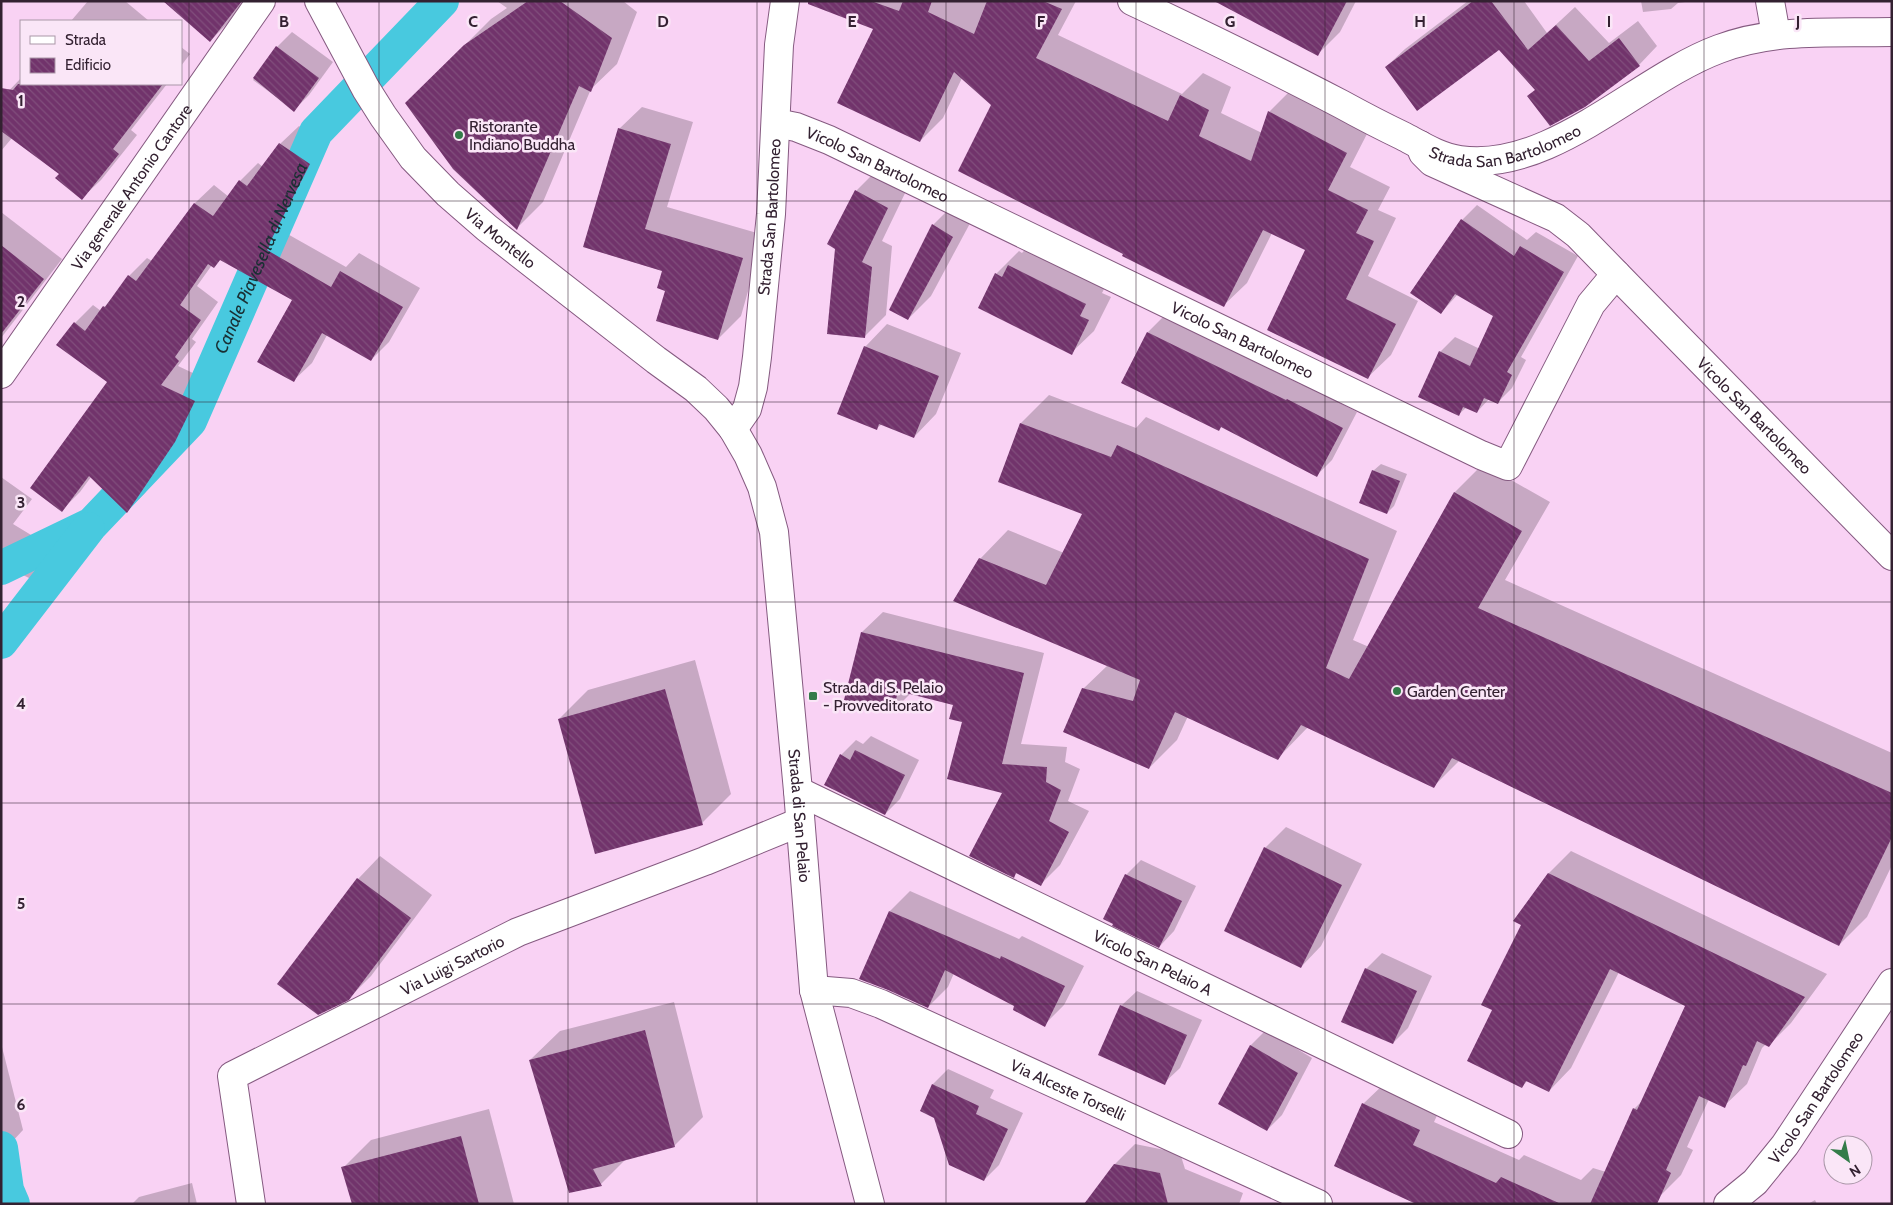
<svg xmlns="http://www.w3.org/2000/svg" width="1893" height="1205" font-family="Cabin,sans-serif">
<defs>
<pattern id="building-back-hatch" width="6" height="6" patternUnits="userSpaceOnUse" patternTransform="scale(1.25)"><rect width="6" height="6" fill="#71336b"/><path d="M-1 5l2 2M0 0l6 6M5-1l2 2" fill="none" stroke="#814e7c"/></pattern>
</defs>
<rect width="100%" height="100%" fill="#f9d2f4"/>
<g fill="#0003">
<polygon points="88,1 125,1 149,21 71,21"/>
<polygon points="164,1 245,1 229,22 210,41"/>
<polygon points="497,1 623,1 637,12 617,64 591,89 543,202 517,228 407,103 491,19 507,8"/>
<polygon points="840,1 1076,1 1058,35 1182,94 1203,73 1231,87 1221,113 1262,133 1269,112 1292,89 1369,130 1350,167 1390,187 1378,210 1396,218 1368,276 1418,301 1391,355 1368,377 1307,250 1272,233 1247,283 1224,305 1125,253 993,104 962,78 943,118 920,141 875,28"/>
<polygon points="1217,1 1356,1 1340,32 1317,55"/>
<polygon points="1468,1 1524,1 1547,33 1575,7 1609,43 1638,21 1657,46 1639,65 1529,96 1536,89 1499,48 1386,67 1405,49"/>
<polygon points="1641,1 1692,1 1678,3 1671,9 1643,12"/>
<polygon points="292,32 333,62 309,95 294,110 253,80 277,47"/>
<polygon points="181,47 190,54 181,66"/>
<polygon points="21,78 21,84 167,84 131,130 137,135 101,180 82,198 60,174 12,138 1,151 1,99"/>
<polygon points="642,107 693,122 667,207 764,235 741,316 718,339 667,290 663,271 584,247 619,129"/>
<polygon points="299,126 328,146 286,225 288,226 284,232 346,267 359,253 420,288 389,342 371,360 327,335 312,363 293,381 293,300 221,259 214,267 212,265 197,286 218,302 192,339 196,342 178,366 212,382 193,422 145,493 127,511 91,477 80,492 62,510 109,382 75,323 93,305 101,311 114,296 129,276 147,258 152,261 195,203 214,185 229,197 240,181 258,163 263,167 280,144"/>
<polygon points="877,170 908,187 882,241 892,246 886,315 865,336 856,191"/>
<polygon points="955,203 975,214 931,296 908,319 933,225"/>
<polygon points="1477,205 1527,240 1536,232 1578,256 1521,357 1526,360 1512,388 1497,403 1489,399 1477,412 1467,407 1458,415 1440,352 1455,337 1480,349 1495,316 1458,294 1441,313 1462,220"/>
<polygon points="1,212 62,259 1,338"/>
<polygon points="1031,243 1108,281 1102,293 1111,297 1094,331 1071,353 996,274 1019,251 1022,253"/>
<polygon points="1163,317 1302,385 1303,384 1357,412 1332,460 1317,475 1222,426 1218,430 1148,332"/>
<polygon points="887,324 961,353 936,414 914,437 882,424 876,429 865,347"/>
<polygon points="1049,395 1136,428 1146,417 1397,531 1353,640 1369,647 1455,492 1483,464 1550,502 1505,580 1892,753 1892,865 1867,917 1839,945 1459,761 1434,786 1308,727 1278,758 1188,716 1177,740 1149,768 1083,689 1108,665 980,559 1008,530 1064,553 1084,513 999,481 1021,423"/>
<polygon points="1381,464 1407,474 1394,506 1387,513 1373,471"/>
<polygon points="1,477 32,499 13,524 64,555 55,570 41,584 1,564"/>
<polygon points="883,612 1044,653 1021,744 1067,747 1065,762 1080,769 1068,801 1089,811 1060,865 1040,885 1017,873 1013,876 1004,792 954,704 911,693 893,711 862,632"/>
<polygon points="695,660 731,794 702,823 559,719 588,690"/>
<polygon points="871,736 919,760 900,799 885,814 841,755 856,740 863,744"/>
<polygon points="1286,827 1362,864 1321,946 1301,967 1226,930 1265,848"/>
<polygon points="1571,851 1827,974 1791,1023 1769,1045 1766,1044 1762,1048 1747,1084 1724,1106 1709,1099 1687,1147 1693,1150 1681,1175 1659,1197 1634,1204 1419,1204 1363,1104 1386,1082 1441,1107 1434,1122 1519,1160 1524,1155 1581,1180 1593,1168 1606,1172 1634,1109 1642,1101 1686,1005 1619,972 1571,1068 1549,1091 1528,1080 1522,1087 1494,1009 1549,873"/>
<polygon points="380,856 432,895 371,976 348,999 358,879"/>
<polygon points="1141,860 1196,886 1174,931 1159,947 1126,875"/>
<polygon points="910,891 1019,939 1022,936 1084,966 1064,1005 1044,1025 1016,1005 954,973 948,987 928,1007 890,911"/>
<polygon points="1382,953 1432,976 1408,1028 1393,1043 1343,1021 1366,969"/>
<polygon points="1137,991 1202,1020 1180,1068 1164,1083 1121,1006"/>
<polygon points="674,1002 703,1117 674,1146 627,1158 601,1184 570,1191 530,1060 560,1031"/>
<polygon points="1266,1030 1312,1058 1282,1115 1267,1130 1220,1104 1251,1045"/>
<polygon points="1,1043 23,1130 10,1144 1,1146"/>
<polygon points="948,1069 994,1090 990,1098 1023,1113 999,1165 984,1180 935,1117 921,1110 933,1084"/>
<polygon points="489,1109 514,1204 354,1204 343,1168 371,1140"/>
<polygon points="1135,1144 1180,1153 1185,1169 1243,1193 1239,1204 1092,1204 1114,1165"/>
<polygon points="192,1183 197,1204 132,1204 139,1197"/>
<polygon points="1815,1200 1817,1204 1808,1204"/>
</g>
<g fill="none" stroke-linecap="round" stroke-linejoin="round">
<g stroke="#48c9df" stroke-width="34">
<path id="s1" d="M1,568l91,-44 98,-103 126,-289 126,-131"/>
<polyline points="1,642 88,529"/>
<polyline points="1,1148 7,1190 13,1204"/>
</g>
</g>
<g fill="url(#building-back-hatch)">
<polygon points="163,1 242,1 210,42"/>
<polygon points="528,1 560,1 612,38 591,92 579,86 517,230 453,169 405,103 464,45"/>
<polygon points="808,1 871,1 899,11 903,1 932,1 928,12 974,34 987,1 1043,1 1062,9 1036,58 1168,121 1180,95 1209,110 1199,136 1251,161 1268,111 1347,153 1328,190 1368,210 1356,233 1374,241 1346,299 1396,324 1368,379 1267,330 1305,250 1263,230 1224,307 1122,256 1123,254 958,171 991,105 954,72 920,142 837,103 873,29 808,4"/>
<polygon points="1214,1 1347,1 1318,56"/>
<polygon points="1473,1 1491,1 1528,50 1556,25 1589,61 1619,38 1640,66 1585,107 1550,126 1527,96 1535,90 1499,50 1417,111 1385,67"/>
<polygon points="276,46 319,78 294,112 253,78"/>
<polygon points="18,84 163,84 113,149 119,154 82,200 55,178 59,174 1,131 1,88 13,90"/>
<polygon points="618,128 671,144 645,229 743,258 718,340 656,321 665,291 657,288 662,271 583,247"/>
<polygon points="279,143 310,164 269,244 270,245 267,250 331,287 340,271 403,307 371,361 322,333 294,382 257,362 292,300 220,260 214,268 208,264 180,305 201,320 175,357 179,361 161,385 195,401 175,442 127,513 89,476 62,512 30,488 107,382 56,345 74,322 85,331 103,306 105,307 128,275 136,281 194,203 213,216 239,180 247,186"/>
<polygon points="855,190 888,208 862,262 872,267 865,338 827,334 835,249 827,244"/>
<polygon points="1461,219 1514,256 1520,246 1564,272 1507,372 1512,375 1498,404 1484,398 1477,413 1463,407 1459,416 1418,397 1439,351 1470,366 1493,316 1455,294 1441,314 1410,293"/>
<polygon points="932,224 953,237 908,320 889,310"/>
<polygon points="1,245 44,279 1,334"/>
<polygon points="1008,265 1086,304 1080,316 1089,320 1072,355 978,308 995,273 1002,277"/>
<polygon points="1147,332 1286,400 1287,399 1343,428 1317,477 1221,427 1219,431 1121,383"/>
<polygon points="864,346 939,376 914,438 879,424 877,430 837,414"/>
<polygon points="1020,423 1111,457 1117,445 1369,559 1326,668 1349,679 1454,492 1522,531 1478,608 1892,793 1892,837 1839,946 1452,758 1434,788 1301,725 1278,760 1175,712 1149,769 1063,732 1082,688 1133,701 1140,680 953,601 979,558 1046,585 1082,514 998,482"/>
<polygon points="1372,470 1400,481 1387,514 1359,503"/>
<polygon points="861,632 1024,673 1002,764 1047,767 1046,782 1061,790 1049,821 1069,832 1041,886 1016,873 1014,878 969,856 1002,793 947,779 962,722 949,719 953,705 898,691 893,712 844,700"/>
<polygon points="665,689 703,825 595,854 558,719"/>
<polygon points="855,750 905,775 885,815 824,785 840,754 850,760"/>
<polygon points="1264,847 1342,885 1301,968 1224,931"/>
<polygon points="1548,873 1805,997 1769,1047 1757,1041 1746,1066 1743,1065 1725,1108 1699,1096 1666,1170 1671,1173 1657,1204 1590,1204 1633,1108 1637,1110 1685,1006 1610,969 1549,1092 1526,1081 1522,1088 1467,1061 1492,1010 1481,1005 1521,925 1513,921"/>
<polygon points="1125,874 1182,901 1159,948 1112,926 1113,924 1103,919"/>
<polygon points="357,878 411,918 349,1000 318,1015 277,984"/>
<polygon points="889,911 1000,959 1001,956 1065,986 1045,1027 1013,1010 1014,1006 945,970 928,1008 888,990 859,979"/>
<polygon points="1365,968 1417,991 1393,1044 1341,1022"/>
<polygon points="1120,1005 1187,1035 1165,1085 1098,1055"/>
<polygon points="645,1030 675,1147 593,1169 602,1186 569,1193 529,1060"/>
<polygon points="1250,1045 1298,1073 1267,1131 1218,1104"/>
<polygon points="932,1084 979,1106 976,1114 1008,1129 984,1181 949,1165 934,1118 920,1111"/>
<polygon points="1362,1103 1420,1130 1413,1145 1496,1183 1501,1177 1561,1204 1416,1204 1334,1166"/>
<polygon points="461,1136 479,1204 352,1204 341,1167"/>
<polygon points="1114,1164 1160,1173 1168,1204 1084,1204"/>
</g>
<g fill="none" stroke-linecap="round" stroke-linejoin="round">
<defs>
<g id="minor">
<path id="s2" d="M319,1l47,88 17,27 30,42 35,36 39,34 169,132 40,29 20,19 17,21 15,26 14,32 12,45 24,259 16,199 56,214"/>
<path id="s3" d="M1132,1c70,33 140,67 209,103 20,11 41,22 62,32 19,10 36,21 57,24 91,13 178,-81 259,-111 56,-21 114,-16 173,-17"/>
<polyline points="1770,1 1776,35"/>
<path id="s4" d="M776,123l20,4 33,13 652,315 27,11 83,-162 25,-30 -38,-39 -22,-17 -124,-56 -9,-9 -3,-8"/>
<path id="s5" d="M1616,274l276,282"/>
<path id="s6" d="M1,374l260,-373"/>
<path id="s7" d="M733,429l14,-20 6,-22 4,-30 14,-143 8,-169 6,-44"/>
<path id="s8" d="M798,791l710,343"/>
<path id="s9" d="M814,990l37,3 30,11 437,200"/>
<path id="s10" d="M251,1204l-19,-128 286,-144 187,-71 95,-39"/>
<path id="s11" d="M1728,1204l27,-22 30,-37 107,-162"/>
</g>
</defs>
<use href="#minor" stroke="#855a80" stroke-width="30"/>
<use href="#minor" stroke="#fff" stroke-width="28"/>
</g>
<path fill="none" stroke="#332131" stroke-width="1" stroke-opacity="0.55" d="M189,1v1203M379,1v1203M568,1v1203M757,1v1203M946,1v1203M1136,1v1203M1325,1v1203M1514,1v1203M1704,1v1203M1,201h1891M1,402h1891M1,602h1891M1,803h1891M1,1004h1891"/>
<g fill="#337c49" stroke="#fae6f7" stroke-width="2">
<circle cx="459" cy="135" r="5"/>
<circle cx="1397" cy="691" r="5"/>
<rect x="808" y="691" width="10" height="10" rx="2.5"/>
</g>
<g text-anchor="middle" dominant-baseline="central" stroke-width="5" stroke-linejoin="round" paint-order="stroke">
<g font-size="16" fill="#332131" stroke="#fae6f7" text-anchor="start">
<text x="469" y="126">Ristorante<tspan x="469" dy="18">Indiano Buddha</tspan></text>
<text x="823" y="687">Strada di S. Pelaio<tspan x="823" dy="18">- Provveditorato</tspan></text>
<text x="1407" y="691">Garden Center</text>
</g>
<g font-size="16" fill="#332131" stroke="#fae6f7">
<text stroke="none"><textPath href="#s3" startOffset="412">Strada San Bartolomeo</textPath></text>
<text stroke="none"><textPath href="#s4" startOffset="110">Vicolo San Bartolomeo</textPath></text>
<text stroke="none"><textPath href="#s6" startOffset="228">Via generale Antonio Cantore</textPath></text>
<text stroke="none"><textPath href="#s7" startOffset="218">Strada San Bartolomeo</textPath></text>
<text stroke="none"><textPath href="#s2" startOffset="302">Via Montello</textPath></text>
<text stroke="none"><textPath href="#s4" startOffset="515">Vicolo San Bartolomeo</textPath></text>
<text stroke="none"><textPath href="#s5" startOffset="198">Vicolo San Bartolomeo</textPath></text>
<text stroke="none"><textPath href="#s2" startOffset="1000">Strada di San Pelaio</textPath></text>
<text stroke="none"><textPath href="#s8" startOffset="394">Vicolo San Pelaio A</textPath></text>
<text stroke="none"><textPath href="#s10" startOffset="376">Via Luigi Sartorio</textPath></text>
<text stroke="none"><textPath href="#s9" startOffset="275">Via Alceste Torselli</textPath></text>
<text stroke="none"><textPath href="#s11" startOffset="139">Vicolo San Bartolomeo</textPath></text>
</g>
<g font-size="18" font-style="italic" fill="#192f33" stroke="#fae6f7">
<text stroke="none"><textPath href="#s1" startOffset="421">Canale Piavesella di Nervesa</textPath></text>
</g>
</g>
<g font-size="16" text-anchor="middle" font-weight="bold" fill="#332131" stroke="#fae6f7" stroke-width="5" stroke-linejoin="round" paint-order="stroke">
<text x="284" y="27">B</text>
<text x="473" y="27">C</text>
<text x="663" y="27">D</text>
<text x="852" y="27">E</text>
<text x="1041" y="27">F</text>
<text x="1230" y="27">G</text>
<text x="1420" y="27">H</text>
<text x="1609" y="27">I</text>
<text x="1798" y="27">J</text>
<text x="21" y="106">1</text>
<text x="21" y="307">2</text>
<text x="21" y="508">3</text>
<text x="21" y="709">4</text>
<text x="21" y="909">5</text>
<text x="21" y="1110">6</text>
</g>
<rect width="1893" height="1205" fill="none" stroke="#332131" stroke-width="5"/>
<rect x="20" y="20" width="162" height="65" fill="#fae6f7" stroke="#aa97a8"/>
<rect x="30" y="36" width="25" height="8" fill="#ffffff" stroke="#aa97a8"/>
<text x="65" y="45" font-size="15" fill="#332131">Strada</text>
<rect x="30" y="58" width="25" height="15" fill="url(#building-back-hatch)" stroke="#aa97a8"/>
<text x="65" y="70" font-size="15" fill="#332131">Edificio</text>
<g transform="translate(1848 1160) rotate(147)"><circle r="24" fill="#fae6f7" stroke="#aa97a8"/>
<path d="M0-4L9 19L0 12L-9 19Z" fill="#337c49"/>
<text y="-8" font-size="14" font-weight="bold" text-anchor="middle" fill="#332131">N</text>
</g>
</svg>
